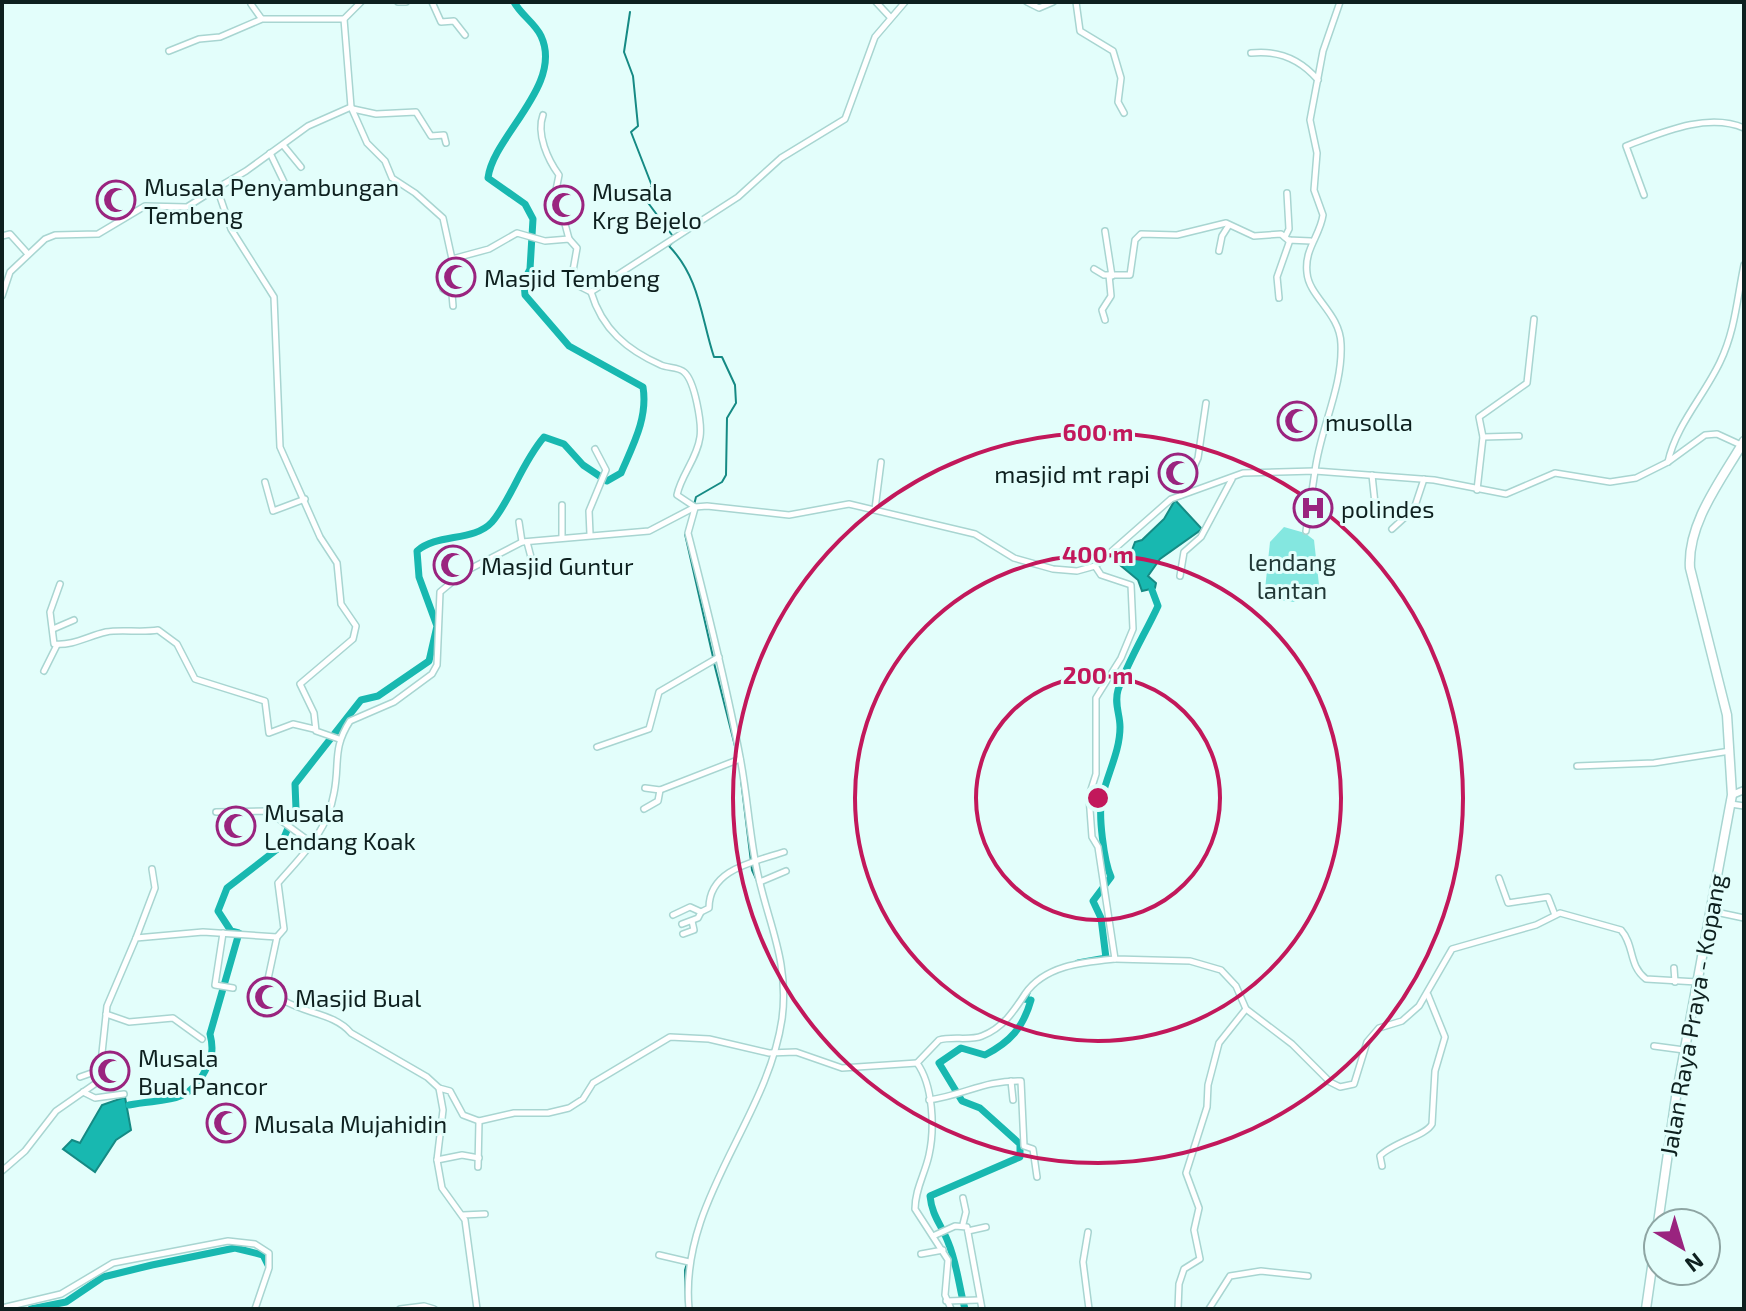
<svg xmlns="http://www.w3.org/2000/svg" width="1746" height="1311" font-family="'Exo 2',sans-serif">
<rect width="100%" height="100%" fill="#e3fefb"/>
<polygon fill="#84e7e0" points="1284,527 1305,533 1314,540 1319,585 1294,602 1264,599 1270,542"/>
<g fill="#18b8b0" stroke="#158a84" stroke-width="2">
<polygon points="1175,500 1202,529 1160,559 1148,576 1156,583 1155,588 1142,591 1138,580 1120,565 1129,558 1135,542 1142,540 1164,519"/>
<polygon points="125,1097 131,1130 116,1140 95,1172 63,1149 72,1140 80,1143 102,1105"/>
</g>
<g fill="none" stroke-linecap="round" stroke-linejoin="round">
<g stroke="#158a84" stroke-width="2">
<polyline points="630,12 624,52 633,76 638,126 631,132 652,186 643,196 672,235"/>
<path d="M674,241l-5,5c31,32 32,72 45,111h8l13,28 1,18 -9,15 -1,57 -4,7 -26,15 -2,8"/>
<polyline points="685,534 713,657"/>
<polyline points="714,663 737,754"/>
<polyline points="741,780 752,870 758,883"/>
<polyline points="755,1107 771,1069"/>
<polyline points="686,1304 685,1270 692,1247"/>
</g>
<g stroke="#18b8b0" stroke-width="7">
<path d="M1078,963l28,-5 -5,-40 -8,-17 18,-24c-7,-16 -13,-62 -9,-79 5,-24 18,-46 18,-71 0,-13 -6,-23 -2,-37 10,-29 27,-56 40,-84l-6,-16"/>
<path d="M129,1105c33,-7 59,1 76,-34 7,-15 9,-21 5,-37l29,-101 -8,-2 -13,-20 9,-23 53,-41 16,-38 -1,-25 66,-84 17,-4 51,-35 8,-35 -18,-49 -2,-26c20,-18 57,-9 75,-29 19,-22 29,-58 52,-85l20,7 19,21 24,16 14,-8c12,-28 27,-55 22,-86l-74,-41 -44,-51 -1,-14 6,-12 3,-50 -8,-15 -37,-26c5,-42 76,-93 53,-142 -6,-13 -20,-21 -27,-34"/>
<polyline points="31,1309 66,1302 103,1277 152,1265 235,1248 263,1255 268,1265"/>
<path d="M965,1309c-6,-22 -8,-46 -17,-67 -7,-18 -16,-26 -18,-46l90,-39v-13l-40,-36 -18,-7 -23,-38 22,-15 24,7c25,-13 38,-27 46,-55l-7,-1 3,-6"/>
</g>
<defs>
<g id="minor">
<polyline points="398,2 406,2"/>
<polyline points="432,2 441,22 454,21 465,35"/>
<polyline points="876,2 890,17"/>
<polyline points="1027,2 1039,8 1053,2"/>
<polyline points="1076,2 1080,31 1113,51 1121,78 1118,102 1124,113"/>
<path d="M1340,2l-17,49 -13,69 7,33 -3,37 9,25c-3,21 -19,34 -16,58 2,24 33,40 34,71 2,43 -21,85 -26,127l119,9 72,14 49,-21 55,9 26,-4 32,-16 37,-27 12,-1 24,11"/>
<polyline points="251,4 261,18"/>
<polyline points="169,51 199,39 220,37 262,19 344,19"/>
<path d="M1251,53c27,-3 50,7 67,27"/>
<polyline points="351,107 367,143 385,161 392,178 415,193 443,218 452,259 443,289 452,294 453,306"/>
<polyline points="353,109 376,114 416,112 431,136 444,135 446,143"/>
<path d="M543,115c-7,19 5,45 16,60l-3,15 13,49"/>
<polyline points="283,145 301,167"/>
<polyline points="270,153 284,182"/>
<path d="M1644,195l-18,-49c35,-13 81,-34 118,-18"/>
<polyline points="1105,231 1112,276"/>
<polyline points="2,236 10,234 28,254"/>
<polyline points="1285,237 1289,229 1287,193"/>
<polyline points="1219,251 1222,236 1229,225"/>
<polyline points="452,259 489,249 517,233 545,241 569,239 577,248 571,282 591,292"/>
<polyline points="1094,269 1104,275 1130,275 1135,240 1141,234 1177,235 1226,223 1254,236 1281,234 1288,240 1311,241"/>
<polyline points="2,296 10,272 45,239 55,235 98,234 145,206 187,207 217,188"/>
<polyline points="1279,298 1277,277 1290,240"/>
<polyline points="1105,320 1102,310 1111,296 1109,275"/>
<polyline points="1483,437 1519,436"/>
<path d="M1668,462c8,-37 36,-66 52,-100 15,-31 17,-63 24,-97"/>
<polyline points="1372,475 1376,513"/>
<polyline points="265,482 273,511 305,499"/>
<polyline points="1477,490 1483,437 1479,417 1527,383 1534,319"/>
<polyline points="1181,495 1198,458 1206,403"/>
<polyline points="562,505 562,537"/>
<path d="M695,507l-18,-12c4,-20 20,-36 23,-58 2,-13 -5,-56 -16,-65 -5,-5 -17,-4 -23,-7 -34,-15 -59,-36 -70,-73l147,-95 43,-39 64,-39 30,-82 30,-35"/>
<polyline points="875,509 881,462"/>
<polyline points="519,522 522,542"/>
<polyline points="1392,529 1414,509 1424,479"/>
<path d="M1306,531l9,-60 -72,2 -72,26 -76,67 6,9 30,10 2,44 -12,29 -25,40v76l-7,22 3,41 6,10 17,112 75,2 31,9 15,16 10,23 46,35 38,38 10,5 14,-3 13,-42 12,-14 23,-7 17,-15 33,-57 84,-24 24,-12 61,17c14,16 7,35 25,49l51,3"/>
<polyline points="590,534 589,511 606,470 595,449"/>
<polyline points="527,542 532,561"/>
<polyline points="1180,576 1184,552 1201,537 1232,479"/>
<path d="M60,584l-10,28 4,32c19,2 34,-8 52,-12 15,-3 35,1 52,-2l19,14 18,35 70,22 4,32 24,-9 21,5"/>
<polyline points="53,629 74,620"/>
<polyline points="44,671 57,645"/>
<polyline points="339,739 316,731 314,713 300,684 353,639 356,626 341,604 337,563 320,537 280,447 274,297 231,229 217,188 246,171 308,126 351,107 344,19 361,2"/>
<polyline points="597,747 649,729 659,692 719,657"/>
<polyline points="1577,766 1654,763 1730,751"/>
<polyline points="645,788 660,790 740,759"/>
<polyline points="1731,804 1744,806"/>
<polyline points="644,809 658,801 660,790"/>
<polyline points="216,812 268,811 313,844"/>
<polyline points="1499,878 1508,903 1548,897 1555,915"/>
<polyline points="760,882 786,871"/>
<polyline points="1711,911 1744,918"/>
<polyline points="673,915 690,907 701,912"/>
<path d="M682,924l16,-6 3,-6 8,-4c0,-39 45,-46 75,-56"/>
<polyline points="223,933 215,985 233,988"/>
<polyline points="683,934 694,930 692,921"/>
<polyline points="136,938 155,888 152,869"/>
<polyline points="1674,968 1675,982"/>
<polyline points="106,1014 129,1022 173,1018 202,1039"/>
<polyline points="1654,1046 1684,1050"/>
<path d="M917,1063l-75,5 -46,-16 -27,1 -60,-14 -39,-2 -77,46 -10,16 -14,9 -21,5h-34l-35,8 -16,-6 -13,-24 -11,-3 -12,-11 -76,-44c-17,-20 -46,-19 -68,-33l-2,-12 -13,-9 9,-42 7,-8 -6,-46c25,-29 49,-50 56,-90 6,-30 -2,-44 16,-72l44,-19 38,-28 5,-9 3,-73 24,-20 58,-30 127,-11 46,-24 12,-1 82,9 60,-11 126,30 39,24 39,11 24,2 18,-5"/>
<polyline points="80,1077 100,1070"/>
<polyline points="1011,1081 1013,1100"/>
<polyline points="439,1088 443,1110 437,1160 442,1188 465,1220 477,1309"/>
<polyline points="83,1092 95,1098 124,1094"/>
<path d="M929,1100c36,-5 55,-20 92,-19l3,65 9,3 4,28"/>
<polyline points="437,1160 462,1155 479,1158"/>
<path d="M1382,1166l-2,-10c13,-14 46,-20 52,-32l3,-53 10,-34 -17,-42"/>
<polyline points="478,1167 479,1121"/>
<polyline points="2,1171 25,1151 56,1111 99,1081 107,1006 136,938 203,932 277,937"/>
<polyline points="463,1215 485,1214"/>
<polyline points="963,1224 966,1212 963,1198"/>
<polyline points="968,1231 986,1227"/>
<polyline points="1088,1232 1083,1262 1089,1309"/>
<polyline points="933,1236 955,1226 967,1227 982,1309"/>
<polyline points="921,1254 943,1250"/>
<polyline points="659,1255 689,1262"/>
<polyline points="946,1301 979,1300"/>
<polyline points="2,1308 61,1294 113,1263 228,1241 255,1244 269,1253 269,1268 255,1309"/>
<polyline points="400,1309 424,1306 434,1309"/>
<path d="M689,1309c-10,-108 78,-188 93,-290 8,-60 -16,-99 -26,-154 -7,-36 -9,-72 -16,-108 -14,-75 -33,-150 -52,-224l7,-25"/>
<path d="M951,1309l-6,-14 3,-35 -33,-51c0,-20 10,-35 14,-54 6,-27 4,-70 -12,-92l22,-23c13,-4 31,1 43,-4 21,-8 32,-25 43,-42 20,-29 59,-32 90,-35"/>
<polyline points="1178,1309 1179,1284 1184,1269 1200,1259 1194,1230 1199,1208 1186,1173 1207,1107 1208,1085 1219,1043 1246,1009"/>
<polyline points="1209,1309 1230,1276 1261,1271 1308,1276"/>
</g>
<polyline id="major" points="1732,795 1744,790"/>
<g id="highway">
<path d="M1658,1223l18,-126 56,-302 -5,-80 -37,-147c-3,-45 32,-89 54,-127"/>
<polyline points="1646,1309 1658,1225"/>
</g>
</defs>
<use href="#minor" stroke="#a8d5d1" stroke-width="8"/>
<use href="#major" stroke="#a8d5d1" stroke-width="9"/>
<use href="#highway" stroke="#a8d5d1" stroke-width="11"/>
<use href="#minor" stroke="#fff" stroke-width="5"/>
<use href="#major" stroke="#fff" stroke-width="6"/>
<use href="#highway" stroke="#fff" stroke-width="8"/>
</g>
<g fill="none" stroke="#c2185b" stroke-width="4">
<circle cx="1098" cy="798" r="122"/>
<circle cx="1098" cy="798" r="243"/>
<circle cx="1098" cy="798" r="365"/>
</g>
<defs>
<symbol id="mosque-ring" viewBox="-11 -11 22 22"><circle r="9.5" fill="#e3fefb" stroke="#9a247f" stroke-width="1.5"/><path d="M3.5-4.9A6 6 0 1 0 3.5 4.9A5 5 0 1 1 3.5-4.9Z" fill="#9a247f"/></symbol>
<symbol id="hospital-ring" viewBox="-11 -11 22 22"><circle r="9.5" fill="#e3fefb" stroke="#9a247f" stroke-width="1.5"/><path d="M-5-5h3v3.5h4V-5h3V5h-3V1.5h-4V5h-3Z" fill="#9a247f"/></symbol>
</defs>
<g fill-rule="evenodd">
<use href="#mosque-ring" x="94" y="178" width="44" height="44"/>
<use href="#mosque-ring" x="542" y="183" width="44" height="44"/>
<use href="#mosque-ring" x="434" y="255" width="44" height="44"/>
<use href="#mosque-ring" x="1275" y="399" width="44" height="44"/>
<use href="#mosque-ring" x="1156" y="451" width="44" height="44"/>
<use href="#hospital-ring" x="1291" y="486" width="44" height="44"/>
<use href="#mosque-ring" x="431" y="543" width="44" height="44"/>
<use href="#mosque-ring" x="214" y="804" width="44" height="44"/>
<use href="#mosque-ring" x="245" y="975" width="44" height="44"/>
<use href="#mosque-ring" x="88" y="1049" width="44" height="44"/>
<use href="#mosque-ring" x="204" y="1101" width="44" height="44"/>
</g>
<g text-anchor="middle" dominant-baseline="central" stroke-width="6" stroke-linejoin="round" paint-order="stroke">
<g font-size="24" fill="#0e201f" stroke="#e3fefb" text-anchor="start">
<text x="144" y="186">Musala Penyambungan<tspan x="144" dy="28">Tembeng</tspan></text>
<text x="592" y="191">Musala<tspan x="592" dy="28">Krg Bejelo</tspan></text>
<text x="484" y="277">Masjid Tembeng</text>
<text x="1325" y="421">musolla</text>
<text x="1150" y="473" text-anchor="end">masjid mt rapi</text>
<text x="1341" y="508">polindes</text>
<text x="481" y="565">Masjid Guntur</text>
<text x="264" y="812">Musala<tspan x="264" dy="28">Lendang Koak</tspan></text>
<text x="295" y="997">Masjid Bual</text>
<text x="138" y="1057">Musala<tspan x="138" dy="28">Bual Pancor</tspan></text>
<text x="254" y="1123">Musala Mujahidin</text>
</g>
<g font-size="24" fill="#223937" stroke="#e3fefb">
<text x="1292" y="561">lendang<tspan x="1292" dy="28">lantan</tspan></text>
</g>
<g font-size="24" fill="#0e201f" stroke="#e3fefb">
<text transform="translate(1692 1015) rotate(-80)">Jalan Raya Praya - Kopang</text>
</g>
</g>
<circle cx="1098" cy="798" r="12" fill="#c2185b" stroke="#e3fefb" stroke-width="4"/>
<g font-size="24" text-anchor="middle" font-weight="bold" fill="#c2185b" stroke="#e3fefb" stroke-width="6" stroke-linejoin="round" paint-order="stroke">
<text x="1098" y="441">600 m</text>
<text x="1098" y="563">400 m</text>
<text x="1098" y="684">200 m</text>
</g>
<rect width="1746" height="1311" fill="none" stroke="#0e201f" stroke-width="8"/>
<g transform="translate(1682 1247) rotate(142)"><circle r="38" fill="#e3fefb" stroke="#8ea5a3" stroke-width="2"/>
<path d="M0-6L14 30L0 20L-14 30Z" fill="#9a247f"/>
<text y="-12" font-size="22" font-weight="bold" text-anchor="middle" fill="#0e201f">N</text>
</g>
</svg>
